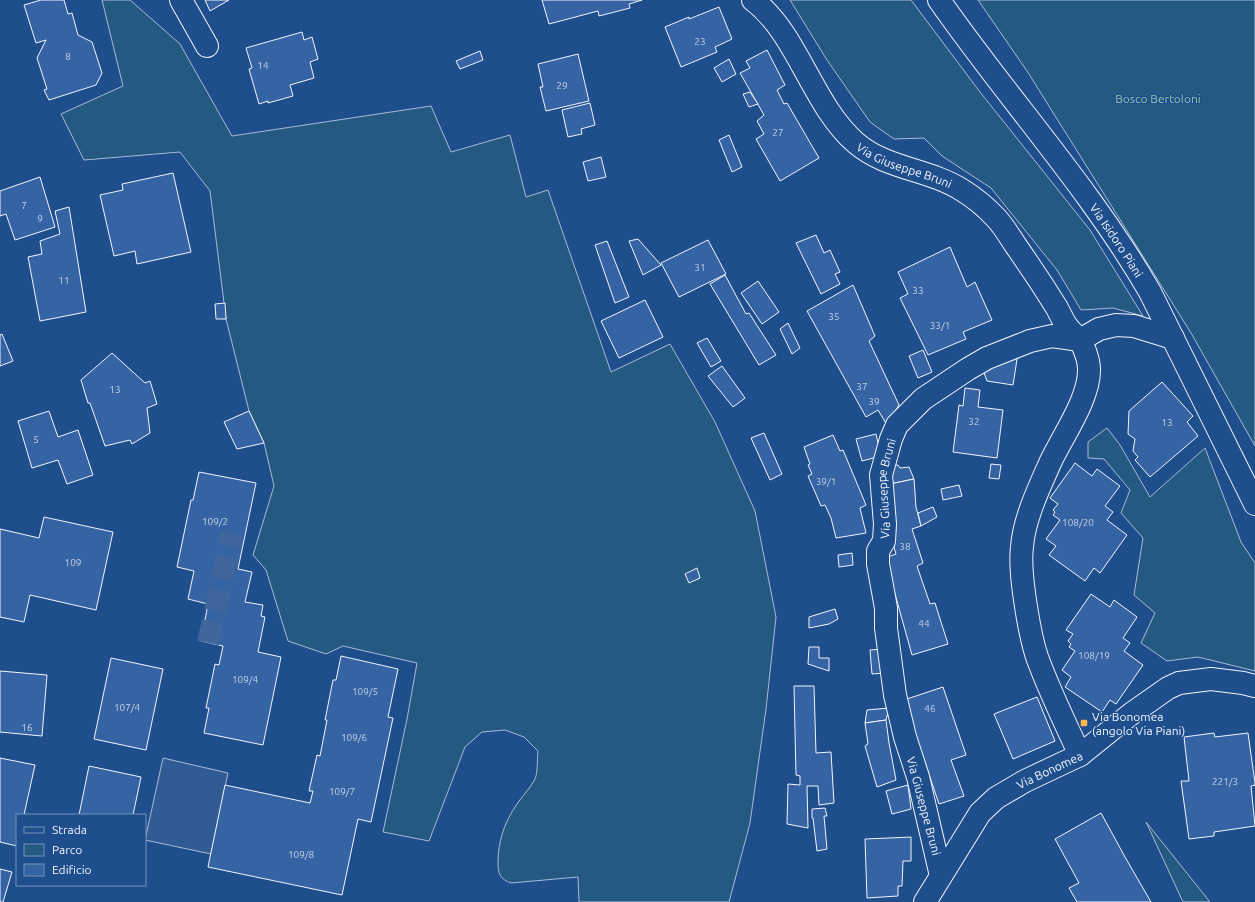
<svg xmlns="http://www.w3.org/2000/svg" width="1255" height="902" font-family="Ubuntu,sans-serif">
<rect width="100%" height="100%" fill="#1f4e8c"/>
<g fill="#245a82" stroke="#a8bbd7">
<path d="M102,0h28l50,44 52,92 199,-30 20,46 59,-17 16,62 22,-7 63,182 59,-28 45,78 40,89 21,106 -10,92 -16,114 -21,79h-150l-1,-25 -67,6c-11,-4 -13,-9 -13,-21 0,-19 6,-39 17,-55 6,-10 15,-18 20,-28 3,-7 2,-20 3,-28l-14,-14 -19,-7 -23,2 -17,15 -36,94 -46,-9 24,-113 10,-56 -74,-17 -17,8 -38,-13 -22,-71 -13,-15 21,-69 -10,-43 -15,-32 -23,-92 -16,-128 -30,-39 -96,8 -23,-46 62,-28z"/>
<polygon points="790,0 911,0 980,92 1090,230 1143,316 1113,308 1081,310 1057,270 991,188 942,156 924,138 894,139 870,122 827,60"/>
<polygon points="978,0 1255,0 1255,446 1191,333 1027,71"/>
<polygon points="1107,428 1120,445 1150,497 1205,448 1241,542 1255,563 1255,671 1198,657 1167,661 1141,643 1155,613 1134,595 1143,538 1121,513 1130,490 1104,459 1088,458 1088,442"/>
<polygon points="1146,822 1210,902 1183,902"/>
</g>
<polygon fill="#305b95" stroke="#a8bbd7" points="163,758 228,773 211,854 145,840"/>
<g fill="#3563a3" stroke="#f2f6ff">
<polygon points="41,0 64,0 68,14 72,13 78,35 92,42 102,73 96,85 49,100 44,90 47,89 37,58 46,40 36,43 24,5"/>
<polygon points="205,0 229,0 210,11"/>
<polygon points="542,0 642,0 629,4 630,8 599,16 598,11 549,24"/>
<polygon points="719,7 732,39 715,47 717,52 681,67 665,27 689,17 689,19"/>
<polygon points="302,32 304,40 312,37 318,59 310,62 314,78 290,85 293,96 268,103 268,101 259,104 249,69 252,68 246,48"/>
<polygon points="767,50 785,85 777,90 784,104 787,103 819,158 780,181 756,139 764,134 757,121 764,115 740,73 750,68 746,61"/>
<polygon points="480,51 483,60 460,69 456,61"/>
<polygon points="578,54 589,101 546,111 540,87 543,87 538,64"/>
<polygon points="729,59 736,74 722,82 714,68"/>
<polygon points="750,92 758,104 749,107 743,94"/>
<polygon points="590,103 595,125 581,129 582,134 568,137 562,110"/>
<polygon points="729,135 742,167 732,172 719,140"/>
<polygon points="601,157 606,177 588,181 583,162"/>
<polygon points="173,173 191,252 137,264 135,251 114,256 100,195 123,190 122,184"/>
<polygon points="40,177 55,227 15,240 6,214 0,216 0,191"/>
<polygon points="69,207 86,312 40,321 28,257 42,254 40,241 60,234 55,211"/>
<polygon points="816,235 824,253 830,250 840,272 835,274 840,284 821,294 796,243"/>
<polygon points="638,239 661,265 643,275 629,241"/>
<polygon points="708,240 726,274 679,297 661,263"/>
<polygon points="607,241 629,297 615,303 595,245"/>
<polygon points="950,247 967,287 975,282 992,320 963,332 966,339 928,355 900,298 908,294 898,272"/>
<polygon points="725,275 746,314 749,313 776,355 759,365 710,284"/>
<polygon points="758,281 779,312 762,324 741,293"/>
<polygon points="853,285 875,336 869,341 899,405 887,425 878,410 866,417 807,311"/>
<polygon points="645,300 663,337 619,358 601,321"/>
<polygon points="225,303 226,319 216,319 215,304"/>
<polygon points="788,323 800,348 792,354 780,329"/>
<polygon points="2,334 13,361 0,366 0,335"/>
<polygon points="707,338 721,361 711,367 697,343"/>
<polygon points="923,350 932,372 918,378 909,356"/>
<polygon points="112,353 145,383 150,381 157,404 147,408 150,433 132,444 130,440 105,446 90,403 88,403 81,380"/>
<polygon points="1018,353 1013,385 987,381 982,367"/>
<polygon points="722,366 745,398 733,407 708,376"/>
<polygon points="1162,382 1193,416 1187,422 1198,436 1150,477 1135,460 1138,457 1133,451 1135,439 1128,434 1129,411"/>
<polygon points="965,388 980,390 978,407 1003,410 997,458 953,452 959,405 963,406"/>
<polygon points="49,411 58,437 78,430 93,475 67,484 58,460 32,468 18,421"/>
<polygon points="249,411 264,443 237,449 224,422"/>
<polygon points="764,433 782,474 770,480 751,438"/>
<polygon points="876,434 881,456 862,461 856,439"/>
<polygon points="833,435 840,451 843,450 866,505 860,508 866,533 836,538 831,518 825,505 821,506 808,476 812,474 808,465 810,464 804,447"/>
<polygon points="1075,463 1092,476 1097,469 1120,486 1105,506 1113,512 1107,520 1127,535 1100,573 1094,568 1085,581 1049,555 1056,546 1046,539 1060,520 1053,515 1055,512 1053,510 1058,504 1050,498"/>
<polygon points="991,464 1001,465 999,479 989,478"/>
<polygon points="890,465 898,465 900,468 909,467 914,479 890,484"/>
<polygon points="199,472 256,483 238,569 252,572 245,602 263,605 261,616 265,617 258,652 281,657 263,745 204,733 209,708 206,708 215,664 219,665 223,646 201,641 208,604 188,599 194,571 177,567 191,500 193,500"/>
<polygon points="914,479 916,507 921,526 912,529 923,563 917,566 930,604 935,603 948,644 912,655 885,558 896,554 890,534 896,531 892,510 890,484"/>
<polygon points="959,485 962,496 943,500 941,489"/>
<polygon points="933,507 937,517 921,526 918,513"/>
<polygon points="44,517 113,532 96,610 30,595 24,622 0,617 0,529 39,538"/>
<polygon points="852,553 853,565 839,567 838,555"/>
<polygon points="697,568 700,578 689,583 685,574"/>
<polygon points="1091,594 1110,607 1114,600 1137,617 1123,638 1130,643 1124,651 1143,665 1116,704 1110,700 1102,712 1065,687 1071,677 1062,670 1075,651 1069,647 1071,644 1068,641 1073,634 1066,630"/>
<polygon points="835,609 838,619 829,624 809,628 809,617"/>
<polygon points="809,647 819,647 819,658 829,658 829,671 808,664"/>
<polygon points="883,649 885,673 872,674 870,650"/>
<polygon points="341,656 398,669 388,717 393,718 371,822 358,819 342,895 208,867 225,785 310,803 313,791 309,791 317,755 320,756 327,720 325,720 333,680 336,680"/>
<polygon points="111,658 163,669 146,750 94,739"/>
<polygon points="0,671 47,675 42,736 0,732"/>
<polygon points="794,686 814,686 816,753 831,752 834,803 819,805 818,786 807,786 808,828 787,824 788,784 800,785 800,776 796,775"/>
<polygon points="943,687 966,755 951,760 964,796 939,804 904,700"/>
<polygon points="1037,697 1055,741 1013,759 994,714"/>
<polygon points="889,708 886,720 865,723 867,710"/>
<polygon points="886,720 889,743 896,780 877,787 865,746 868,744 865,723"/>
<polygon points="1214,733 1215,737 1248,733 1255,783 1255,785 1251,786 1255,826 1214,832 1214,836 1189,839 1181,781 1189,781 1184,737"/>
<polygon points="0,758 35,765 24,815 17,815 17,846 0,842"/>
<polygon points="89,766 141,777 133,815 79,815"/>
<polygon points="908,785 911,809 892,814 886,791"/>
<polygon points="825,808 827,816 824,816 827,849 817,851 813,818 812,818 812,809"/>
<polygon points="1101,813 1125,857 1151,902 1077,902 1069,888 1079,883 1055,839"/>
<polygon points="911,837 911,861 903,861 902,886 898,886 898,896 867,898 865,839"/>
<polygon points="0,869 12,872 3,902 0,902"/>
</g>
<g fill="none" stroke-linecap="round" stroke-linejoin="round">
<polyline stroke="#3f679d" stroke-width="22" stroke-dasharray="22 11" stroke-linecap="butt" points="208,643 232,533"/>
<defs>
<g id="minor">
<polyline points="181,0 207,46"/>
<path id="s1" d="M753,0c45,34 59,105 103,143 30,26 73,26 106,47 13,8 25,18 35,29 8,9 13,18 19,27 14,20 28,41 41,62 3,6 6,12 9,17 5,8 14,13 17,21 3,7 6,16 6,23 1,29 -27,68 -39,94 -11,25 -26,56 -28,84 -2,15 0,31 2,46 3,21 6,43 13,64 12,33 28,66 43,98"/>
<path id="s2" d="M939,0c69,99 151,188 211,292l105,212"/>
<path id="s3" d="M941,876l-23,-99 -13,-40 -10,-42 -9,-67v-20l-8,-44v-13l6,-10 1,-17 -4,-49 10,-36 6,-14 26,-26 45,-30 19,-11 43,-17 22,-5 28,4 19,-11 17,-4 18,1 39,12"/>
<path id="s4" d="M925,902l55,-89 16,-15 29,-17 55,-26 51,-41 37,-26 11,-5 32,-4 32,4 12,3"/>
</g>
</defs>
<use href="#minor" stroke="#f2f6ff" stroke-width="24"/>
<use href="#minor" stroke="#1f4e8c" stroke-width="22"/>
</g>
<rect fill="#ffb74d" stroke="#1f4e8c" stroke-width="1.5" x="1080" y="719" width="8" height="8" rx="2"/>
<g text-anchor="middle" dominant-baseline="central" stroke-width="3" stroke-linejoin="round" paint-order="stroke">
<g font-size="10" fill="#c3d1e8">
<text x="700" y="41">23</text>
<text x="68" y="56">8</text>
<text x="263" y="65">14</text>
<text x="562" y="85">29</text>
<text x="778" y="132">27</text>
<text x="24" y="205">7</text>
<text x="40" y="218">9</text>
<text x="700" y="267">31</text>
<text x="64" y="280">11</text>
<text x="918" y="290">33</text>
<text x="834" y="316">35</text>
<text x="940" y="325">33/1</text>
<text x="862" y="386">37</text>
<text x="115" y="389">13</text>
<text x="874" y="401">39</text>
<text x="974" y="421">32</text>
<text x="1167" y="422">13</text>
<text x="36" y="439">5</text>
<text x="826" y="481">39/1</text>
<text x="215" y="521">109/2</text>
<text x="1078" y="522">108/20</text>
<text x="905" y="546">38</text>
<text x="73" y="562">109</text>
<text x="924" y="623">44</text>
<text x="1094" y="655">108/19</text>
<text x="245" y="679">109/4</text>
<text x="365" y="691">109/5</text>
<text x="127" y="707">107/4</text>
<text x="930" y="708">46</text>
<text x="27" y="727">16</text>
<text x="354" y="737">109/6</text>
<text x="1225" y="781">221/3</text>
<text x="342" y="791">109/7</text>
<text x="301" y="854">109/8</text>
</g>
<g font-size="12" fill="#97c8a6" stroke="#1f4e8c">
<text x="1158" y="98">Bosco Bertoloni</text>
</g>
<g font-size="12" fill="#f2f6ff" stroke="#1f4e8c">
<text stroke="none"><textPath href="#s1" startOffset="231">Via Giuseppe Bruni</textPath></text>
<text stroke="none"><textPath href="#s2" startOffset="299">Via Isidoro Piani</textPath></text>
<text stroke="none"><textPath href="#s3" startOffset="397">Via Giuseppe Bruni</textPath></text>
<text stroke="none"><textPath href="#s4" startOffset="187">Via Bonomea</textPath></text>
<text transform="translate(924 806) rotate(75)">Via Giuseppe Bruni</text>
</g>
<g font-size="12" fill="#f2f6ff" stroke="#1f4e8c" text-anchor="start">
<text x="1092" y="716">Via Bonomea<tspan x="1092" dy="14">(angolo Via Piani)</tspan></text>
</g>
</g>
<rect x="16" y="814" width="130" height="72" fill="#1f4e8c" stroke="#7391ba"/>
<rect x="24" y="827" width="20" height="6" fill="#1f4e8c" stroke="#7391ba"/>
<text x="52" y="834" font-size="12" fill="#f2f6ff">Strada</text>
<rect x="24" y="844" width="20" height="12" fill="#245a82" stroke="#7391ba"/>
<text x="52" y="854" font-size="12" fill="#f2f6ff">Parco</text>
<rect x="24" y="864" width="20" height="12" fill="#3563a3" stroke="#7391ba"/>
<text x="52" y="874" font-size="12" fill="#f2f6ff">Edificio</text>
</svg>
